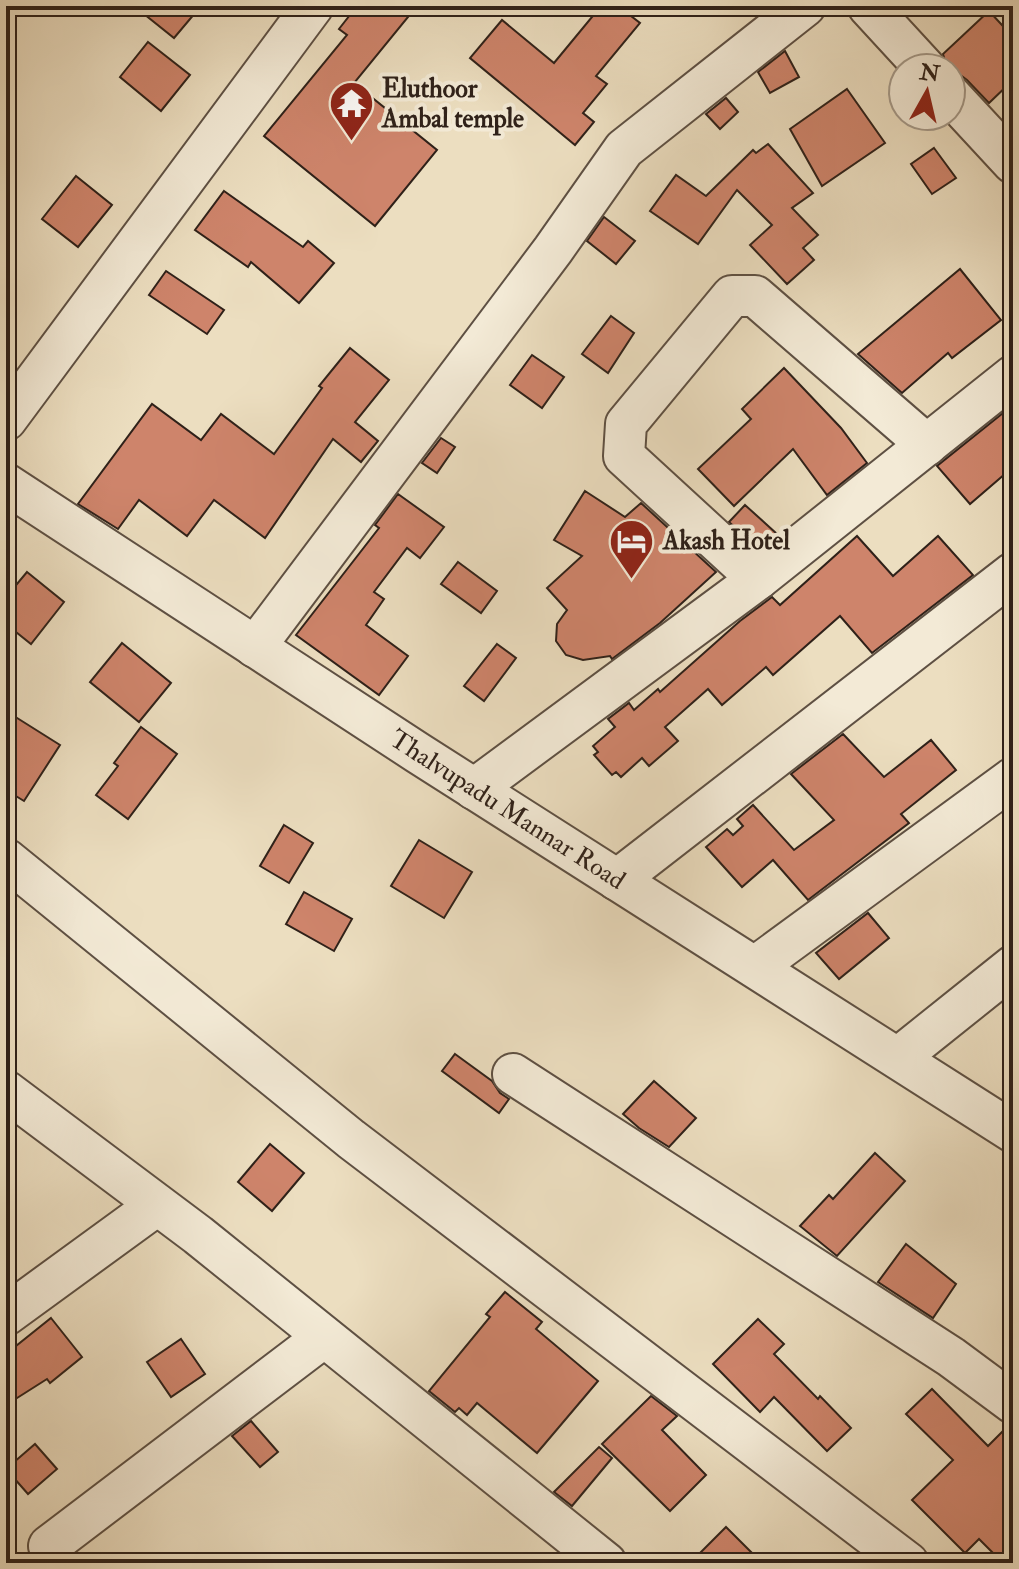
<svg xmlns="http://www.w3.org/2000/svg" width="1019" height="1569" font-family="'IM FELL Double Pica',serif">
<rect width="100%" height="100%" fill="#ecdec0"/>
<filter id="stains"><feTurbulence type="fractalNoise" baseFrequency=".0025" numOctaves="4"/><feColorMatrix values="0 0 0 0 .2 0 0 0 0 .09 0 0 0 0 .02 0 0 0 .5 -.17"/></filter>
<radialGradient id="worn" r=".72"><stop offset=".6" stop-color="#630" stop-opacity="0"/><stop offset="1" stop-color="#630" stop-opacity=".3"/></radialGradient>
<g fill="#ce846b" stroke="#2f2119" stroke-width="2">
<polygon points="134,6 201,6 174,38"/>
<polygon points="357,6 417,6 354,83 437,150 375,226 264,136 347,35 339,29"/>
<polygon points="601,6 618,6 640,23 596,76 607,84 583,113 594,122 575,145 470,58 502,20 554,63"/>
<polygon points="989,11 1013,37 1013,80 989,103 967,80 959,74 951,74 951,68 947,68 943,54"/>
<polygon points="148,42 190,75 161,111 120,77"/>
<polygon points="785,51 799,77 770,93 758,72"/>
<polygon points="847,89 885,143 822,186 790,129"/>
<polygon points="726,98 738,112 720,129 706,114"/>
<polygon points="768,144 813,193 792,208 818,235 803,248 814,260 787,284 750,245 772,225 737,190 698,244 650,211 676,175 706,196 753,150 756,153"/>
<polygon points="934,148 956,178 932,194 911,164"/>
<polygon points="76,176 112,205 78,247 42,219"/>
<polygon points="224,191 303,247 308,241 334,263 299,303 251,262 248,267 195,230"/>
<polygon points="604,217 635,241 616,264 587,241"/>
<polygon points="960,269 1001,320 952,358 948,353 902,393 858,354"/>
<polygon points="166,271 224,310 207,334 149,295"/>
<polygon points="611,316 634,333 608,373 582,354"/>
<polygon points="350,348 389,380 355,422 378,441 361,462 333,439 265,538 214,500 187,536 139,500 118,529 78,504 152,404 201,440 221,414 274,454 322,388 319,386"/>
<polygon points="532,355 564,377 542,408 510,385"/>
<polygon points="784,368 841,428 867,463 827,495 793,449 734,506 698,469 751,419 742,409"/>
<polygon points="1013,405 1013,467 970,504 937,466"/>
<polygon points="441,438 455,447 437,473 422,463"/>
<polygon points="585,491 625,517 641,503 716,572 660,623 612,659 610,656 583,660 566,655 556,641 557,624 567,610 547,588 582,556 554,540"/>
<polygon points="398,494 444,527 420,558 407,548 374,592 384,599 366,625 408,656 379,695 296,635 379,528 375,525"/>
<polygon points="745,505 777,534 759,549 729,522"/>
<polygon points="857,536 893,576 938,536 973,575 872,653 840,616 773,675 766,667 722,705 708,689 665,727 678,741 649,766 642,758 621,777 616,772 612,775 594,755 598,752 593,746 615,727 608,719 629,703 634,710 658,689 660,692 740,621 772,597 780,605"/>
<polygon points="458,562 497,591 481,613 441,584"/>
<polygon points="27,572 64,602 31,644 6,624 6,597"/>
<polygon points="122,643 171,683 139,722 90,682"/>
<polygon points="497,644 516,658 484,701 464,686"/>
<polygon points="6,711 60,745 24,801 6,790"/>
<polygon points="141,727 177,754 128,819 96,795 118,766 114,763"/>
<polygon points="843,734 884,777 931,740 956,770 901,814 909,823 808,900 773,860 742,887 706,847 727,829 733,835 743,826 737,819 753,805 794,850 834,820 791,774"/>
<polygon points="284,825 313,843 289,883 260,866"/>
<polygon points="419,840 472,872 444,918 391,886"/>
<polygon points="304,892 352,919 334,951 286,924"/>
<polygon points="868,913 889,938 839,979 816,953"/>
<polygon points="455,1054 492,1081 500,1093 509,1099 499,1113 442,1071"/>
<polygon points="654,1081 696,1118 669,1147 639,1128 623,1114"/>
<polygon points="270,1144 304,1173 272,1211 238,1182"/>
<polygon points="875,1153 905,1181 837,1256 800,1226 829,1195 833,1199"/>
<polygon points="906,1244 956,1284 933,1318 878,1282"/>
<polygon points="505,1292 542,1322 536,1329 598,1381 537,1453 477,1403 467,1415 459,1408 455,1412 429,1391 490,1317 486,1314"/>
<polygon points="51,1318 82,1357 50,1383 47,1379 6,1405 6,1354"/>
<polygon points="758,1319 784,1344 774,1354 818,1399 820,1396 851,1428 827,1451 774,1397 760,1412 713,1364"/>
<polygon points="181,1339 205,1374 171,1397 147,1362"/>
<polygon points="932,1389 988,1446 1002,1432 1013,1443 1013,1563 1003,1563 979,1539 965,1553 912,1500 953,1460 906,1414"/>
<polygon points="651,1396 677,1416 662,1430 706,1475 670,1511 602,1444"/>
<polygon points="251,1421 278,1452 260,1467 232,1436"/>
<polygon points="35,1444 57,1469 28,1494 6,1469"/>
<polygon points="599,1447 612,1458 572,1506 554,1492"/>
<polygon points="726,1527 762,1563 690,1563"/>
</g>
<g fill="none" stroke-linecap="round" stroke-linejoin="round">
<defs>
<g id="minor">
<polyline points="868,6 925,68"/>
<polyline points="951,96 1013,163"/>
<polyline points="6,420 313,6"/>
<path id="s1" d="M6,484l412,269 595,379"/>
<polyline points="758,579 624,456 626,424 732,296 755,296 927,445"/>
<polyline points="255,647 553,250 624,149 805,6"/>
<polyline points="474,789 758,579 1013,376"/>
<polyline points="6,859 351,1139 908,1563"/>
<polyline points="617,880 1013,573"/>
<polyline points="755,967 1013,778"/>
<polyline points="898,1058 1013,966"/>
<polyline points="513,1074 951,1357 1013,1403"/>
<polyline points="6,1091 198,1235 606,1563"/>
<polyline points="6,1315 157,1205"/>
<polyline points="49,1546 324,1337"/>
</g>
</defs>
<use href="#minor" stroke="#5e5043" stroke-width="44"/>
<use href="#minor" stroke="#f3ead6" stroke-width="40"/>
</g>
<defs>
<symbol id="temple-pin" viewBox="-11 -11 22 30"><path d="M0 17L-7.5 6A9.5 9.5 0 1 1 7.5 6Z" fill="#8f2418" stroke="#f3ead6"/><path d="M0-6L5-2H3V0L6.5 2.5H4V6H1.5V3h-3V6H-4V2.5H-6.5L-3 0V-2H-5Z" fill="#fff"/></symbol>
<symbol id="hotel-pin" viewBox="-11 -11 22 30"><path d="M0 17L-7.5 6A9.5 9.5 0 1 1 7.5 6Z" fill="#8f2418" stroke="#f3ead6"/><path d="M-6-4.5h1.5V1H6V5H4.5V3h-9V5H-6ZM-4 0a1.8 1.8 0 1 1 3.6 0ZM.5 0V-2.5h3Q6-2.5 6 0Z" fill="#fff"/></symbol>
</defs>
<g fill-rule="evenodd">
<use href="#temple-pin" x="326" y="78" width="51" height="69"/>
<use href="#hotel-pin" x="606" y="516" width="51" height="69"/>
</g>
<g text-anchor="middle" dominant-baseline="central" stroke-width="8" stroke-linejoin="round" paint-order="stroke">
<g font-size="26" font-weight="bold" fill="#2f2119" stroke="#f3ead6" text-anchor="start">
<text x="382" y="89">Eluthoor<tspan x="382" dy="30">Ambal temple</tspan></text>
<text x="663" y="541">Akash Hotel</text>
</g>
<g font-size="26" fill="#2f2119" stroke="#f3ead6">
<text stroke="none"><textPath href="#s1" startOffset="598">Thalvupadu Mannar Road</textPath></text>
</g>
</g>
<rect width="1019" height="1569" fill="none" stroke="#ecdec0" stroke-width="32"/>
<rect x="8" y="8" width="1003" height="1553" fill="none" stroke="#2f2119" stroke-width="4"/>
<rect x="16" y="16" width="987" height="1537" fill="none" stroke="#2f2119" stroke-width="2"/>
<g transform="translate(927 92) rotate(8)"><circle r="38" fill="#f3ead6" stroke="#a59a8a" stroke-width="2"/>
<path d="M0-6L14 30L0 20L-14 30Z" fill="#8f2418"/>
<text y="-12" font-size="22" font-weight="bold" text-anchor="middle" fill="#2f2119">N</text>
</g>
<rect width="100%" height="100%" filter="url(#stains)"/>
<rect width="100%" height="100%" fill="url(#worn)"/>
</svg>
